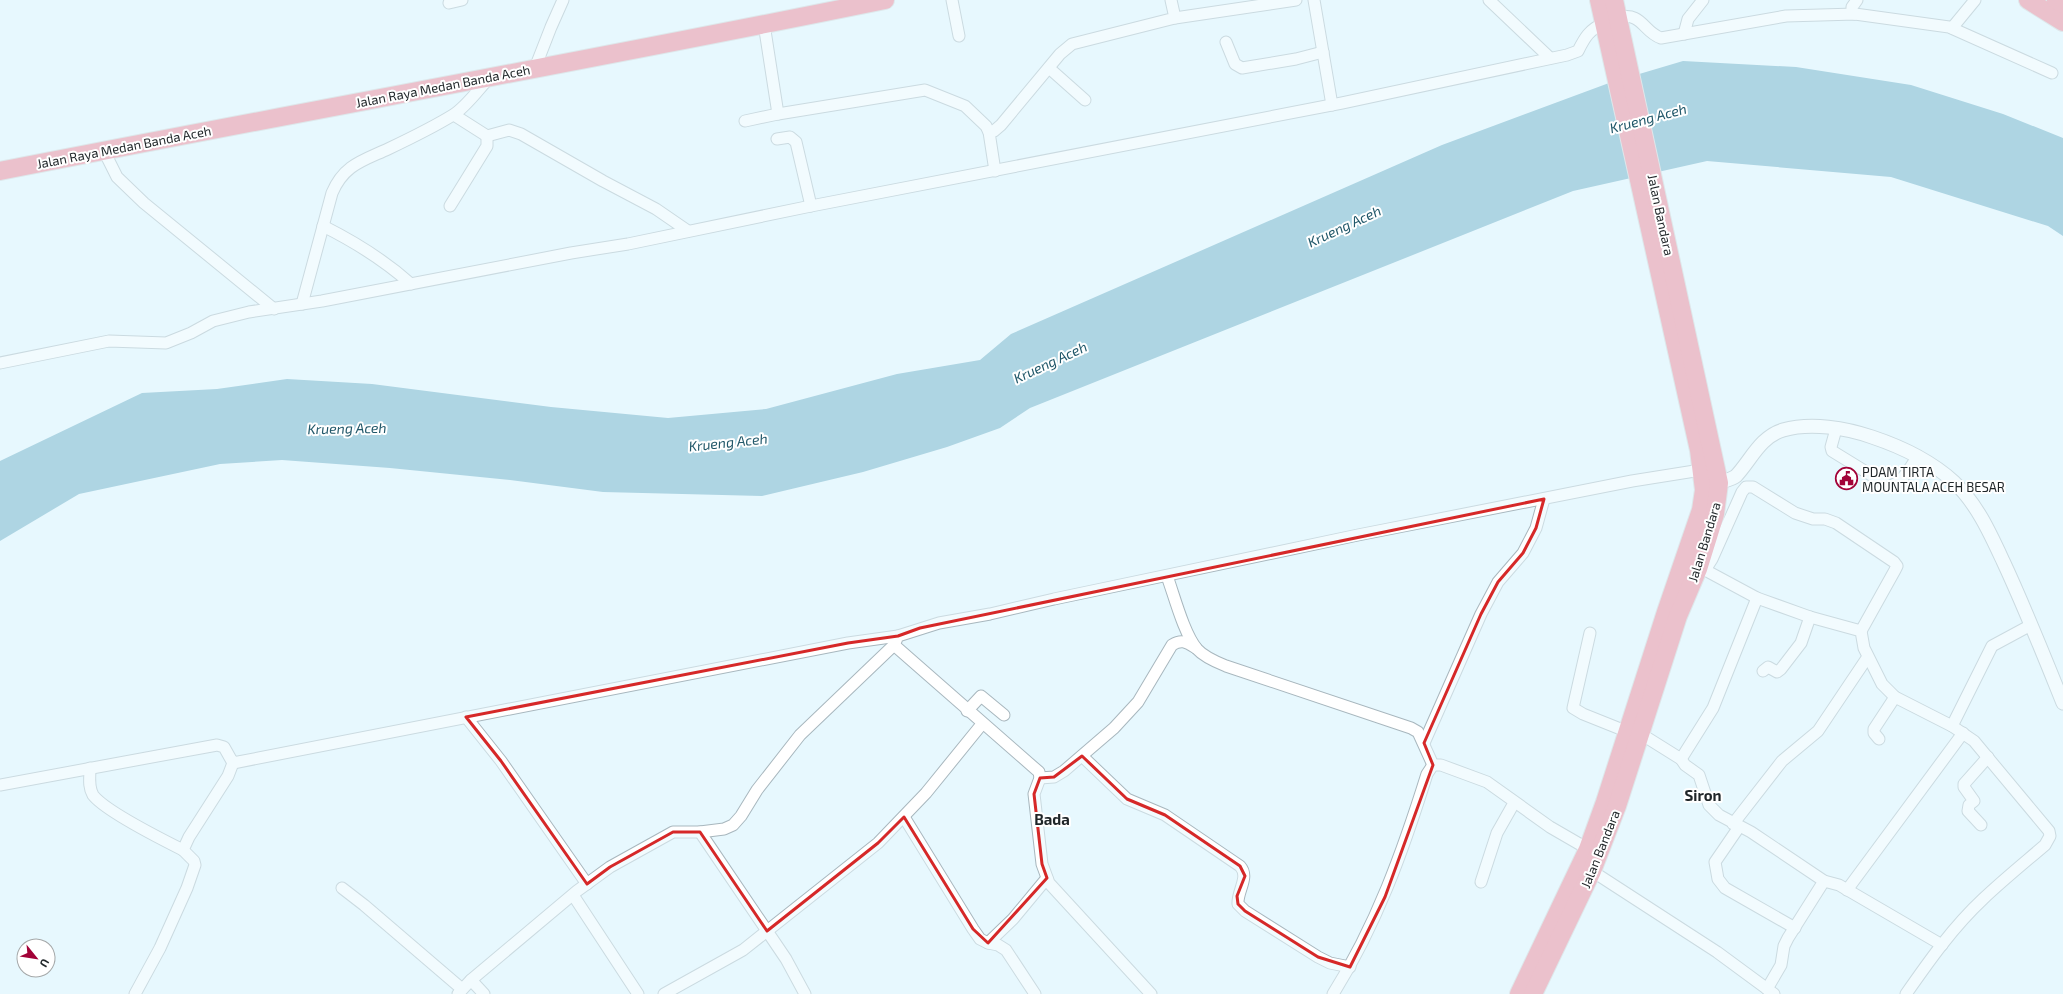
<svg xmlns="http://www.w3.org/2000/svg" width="2063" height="994" font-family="'Exo 2',sans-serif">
<rect width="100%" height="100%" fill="#e7f8fe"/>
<polygon fill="#68aac3" points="1683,61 1796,67 1911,85 2003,114 2063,138 2063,236 2048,226 1891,177 1707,161 1573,191 1030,408 1000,428 947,447 863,472 762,496 603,492 510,480 390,468 282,460 220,464 79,494 0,541 0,461 142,393 217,389 287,379 372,384 551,407 668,418 766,409 897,374 980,360 1011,334 1442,145 1609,83"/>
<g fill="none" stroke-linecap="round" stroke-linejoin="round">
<defs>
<g id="minor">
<polyline points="952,0 959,36"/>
<polyline points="1314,0 1332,105"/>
<polyline points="1489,0 1550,58"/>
<polyline points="449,3 462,0"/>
<polyline points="1855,14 1852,12 1852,7 1857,0"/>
<polyline points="1175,18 1296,0"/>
<path d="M1618,18c24,-7 25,14 43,20l125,-22 69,-2 94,13 103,46"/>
<polyline points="764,24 778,114"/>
<polyline points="1952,28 1975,0"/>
<polyline points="1684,34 1688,19 1703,0"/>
<polyline points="1226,42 1235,64 1242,68 1296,59 1323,52"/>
<polyline points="535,68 551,27 563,0"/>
<polyline points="1049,68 1085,100"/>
<polyline points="454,115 487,136 509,130 521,134 603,181 656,209 688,231"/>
<polyline points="745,121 778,114 925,90 965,106 986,126 989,132"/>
<polyline points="777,139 790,137 796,142 811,206"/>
<polyline points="104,151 117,177 144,203 274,309"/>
<polyline points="995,171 989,132 994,131 1001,125 1060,54 1072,44 1175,18 1171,0"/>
<polyline points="450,206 487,146 487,136"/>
<path d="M323,226c32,16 61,34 88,58"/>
<path d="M302,304l30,-111c12,-28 30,-32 56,-44 21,-10 44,-21 65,-34 13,-8 25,-25 36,-37"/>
<path d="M0,363l109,-22 57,2 25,-10 22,-12 36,-9 73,-11 249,-48 57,-9 183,-38 531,-103 225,-48 11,-4c7,-14 11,-21 26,-28"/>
<path d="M1836,429l-5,18 1,4 57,35c13,-2 22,-20 29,-30"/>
<polyline points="1698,569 1705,570 1757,598 1713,708 1681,759 1685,765 1699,775 1709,805 1719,815 1751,832 1824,881 1839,885 1942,945"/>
<polyline points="1705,570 1712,559 1742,492 1746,487 1753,487 1795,513 1813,519 1825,519 1836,523 1894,562 1897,566 1895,570 1861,631"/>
<path d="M1167,576c7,19 17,58 30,73 7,8 19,13 29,17l185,62 7,4 15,33"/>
<path d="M1757,598l53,19 51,14 3,17 18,36 13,13 57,29 22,15 75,90 1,5 -5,9c-21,18 -42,35 -62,54 -30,28 -54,62 -77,95"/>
<polyline points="1590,633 1573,708 1583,714 1628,732"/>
<polyline points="894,645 1039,772 1040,778 1034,794 1042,864 1049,883 1151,994"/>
<polyline points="1763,671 1768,667 1777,672 1781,669 1801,643 1810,617"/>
<polyline points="967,711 981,696 1004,715"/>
<polyline points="466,717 501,761 587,884"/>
<polyline points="1952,726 1992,646 2031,625"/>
<polyline points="1641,734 1681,759"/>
<polyline points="1879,739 1874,733 1874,729 1895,697"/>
<polyline points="1424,743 1481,614 1498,582 1523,553 1536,528 1544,499"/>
<path d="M1082,756l45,43 38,16 75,51c10,11 -3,25 -2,38l7,7 73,46 12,6 20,4"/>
<path d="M90,768c0,9 -2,19 3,27 11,15 72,46 90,55"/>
<path d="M1040,778l14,-1 10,-6 50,-43 24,-26 34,-57c10,-6 14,-3 24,3"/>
<polyline points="0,785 217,745 224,747 233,763 848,643 898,636"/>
<polyline points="904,817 973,929 980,939 988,943 998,945 1006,950 1035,994"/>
<polyline points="1733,824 1782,761 1818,731 1867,658"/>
<polyline points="1981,825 1968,811 1969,805 1974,801 1964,787 1964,784 1988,757"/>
<polyline points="1739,827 1715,862 1718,879 1725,888 1795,928"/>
<polyline points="700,832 786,959 805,994"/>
<polyline points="1592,871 1717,952 1774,994"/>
<polyline points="1481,882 1497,833 1514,803"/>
<polyline points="342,888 364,905 462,989"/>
<polyline points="1847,890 1963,733"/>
<polyline points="573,895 638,994"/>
<polyline points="988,943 1013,919 1047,878"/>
<polyline points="471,980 484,994"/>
<polyline points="1767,989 1781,965 1784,946 1788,938 1824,881"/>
<polyline points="135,994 160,948 187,888 195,865 194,861 183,850 189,837 228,776 233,763"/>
<polyline points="458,994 471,980 577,891 610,867 673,832 700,832 724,829 733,825 741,816 757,790 800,735 894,645 898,636 939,623 990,614 1054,599 1358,535 1632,481 1701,470"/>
<polyline points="664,994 743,950 878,843 926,793 982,724"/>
<path d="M1333,994c43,-68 70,-143 94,-220l6,-9h8l46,17 63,45 38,22"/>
</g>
<path id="tertiary" d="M1719,483c5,-2 13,-4 17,-7 15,-16 24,-39 47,-46 28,-8 63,-2 89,7 30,10 58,23 82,45 23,22 36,51 49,79 22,47 41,95 60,142"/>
<g id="trunk">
<polyline points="2028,0 2063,22"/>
<polyline points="2056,0 2063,4"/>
<path d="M0,171c295,-58 591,-111 885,-171"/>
<polyline points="1519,994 1588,849 1605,802 1666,612 1701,510 1704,490 1699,450 1599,0"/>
<polyline points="1533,994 1592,871 1617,806 1678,616 1698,569 1715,514 1719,483 1614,0"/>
</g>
</defs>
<use href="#minor" stroke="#a8b7be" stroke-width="13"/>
<use href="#tertiary" stroke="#a8b7be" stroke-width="15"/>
<use href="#trunk" stroke="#d2d3d4" stroke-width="20"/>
<use href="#minor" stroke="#fff" stroke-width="11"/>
<use href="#tertiary" stroke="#fff" stroke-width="13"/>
<use href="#trunk" stroke="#f07e90" stroke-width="18"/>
</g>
<path d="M0 0H2063V994H0ZM1544,499l-8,29 -13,25 -25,29 -17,32 -57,129 9,22 -48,132 -35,70 -32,-10 -73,-46 -7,-7 -1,-8 8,-20 -5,-10 -75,-51 -38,-16 -45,-43 -28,21 -14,1 -6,16 8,70 5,14 -59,65 -15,-14 -69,-112 -26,26 -111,88 -67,-99h-27l-63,35 -23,17 -86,-123 -35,-44 382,-74 50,-7 22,-8z" fill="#e7f8fe" fill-opacity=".55" fill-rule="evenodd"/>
<path fill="none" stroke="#d62828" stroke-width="3" stroke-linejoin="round" d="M1544,499l-8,29 -13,25 -25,29 -17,32 -57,129 9,22 -48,132 -35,70 -32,-10 -73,-46 -7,-7 -1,-8 8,-20 -5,-10 -75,-51 -38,-16 -45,-43 -28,21 -14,1 -6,16 8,70 5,14 -59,65 -15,-14 -69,-112 -26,26 -111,88 -67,-99h-27l-63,35 -23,17 -86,-123 -35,-44 382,-74 50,-7 22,-8z"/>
<defs>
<symbol id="civic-ring" viewBox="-11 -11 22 22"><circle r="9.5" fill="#fff" stroke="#a20238" stroke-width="1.5"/><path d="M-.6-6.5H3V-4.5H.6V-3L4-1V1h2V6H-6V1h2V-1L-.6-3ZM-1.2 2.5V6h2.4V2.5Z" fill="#a20238"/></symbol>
</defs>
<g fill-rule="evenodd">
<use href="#civic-ring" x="1834" y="466" width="25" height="25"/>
</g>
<g text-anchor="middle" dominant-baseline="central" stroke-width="4" stroke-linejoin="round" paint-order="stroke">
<g font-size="13" fill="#1f2528" stroke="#fff">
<text transform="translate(443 86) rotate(-11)">Jalan Raya Medan Banda Aceh</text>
<text transform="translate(124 147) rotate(-11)">Jalan Raya Medan Banda Aceh</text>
<text transform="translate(1661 215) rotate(78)">Jalan Bandara</text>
<text transform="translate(1704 542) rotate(-73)">Jalan Bandara</text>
<text transform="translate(1600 849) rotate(-68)">Jalan Bandara</text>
</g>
<g font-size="13" fill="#1f2528" stroke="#fff" text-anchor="start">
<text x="1862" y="472">PDAM TIRTA<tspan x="1862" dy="15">MOUNTALA ACEH BESAR</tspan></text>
</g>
<g font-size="14" font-style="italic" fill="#205769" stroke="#fff">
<text transform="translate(1648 118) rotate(-15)">Krueng Aceh</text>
<text transform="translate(1344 226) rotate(-25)">Krueng Aceh</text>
<text transform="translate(1050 362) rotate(-25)">Krueng Aceh</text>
<text transform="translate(347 428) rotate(-1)">Krueng Aceh</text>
<text transform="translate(728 442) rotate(-6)">Krueng Aceh</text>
</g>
<g font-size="15" font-weight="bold" fill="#1f2528" stroke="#fff">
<text x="1703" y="795">Siron</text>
<text x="1052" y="819">Bada</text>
</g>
</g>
<g transform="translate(36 958) rotate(120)"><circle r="19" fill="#ffffff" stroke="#a5a8a9"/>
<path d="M0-3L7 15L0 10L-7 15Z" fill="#a20238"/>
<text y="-6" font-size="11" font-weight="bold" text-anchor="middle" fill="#1f2528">U</text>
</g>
</svg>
